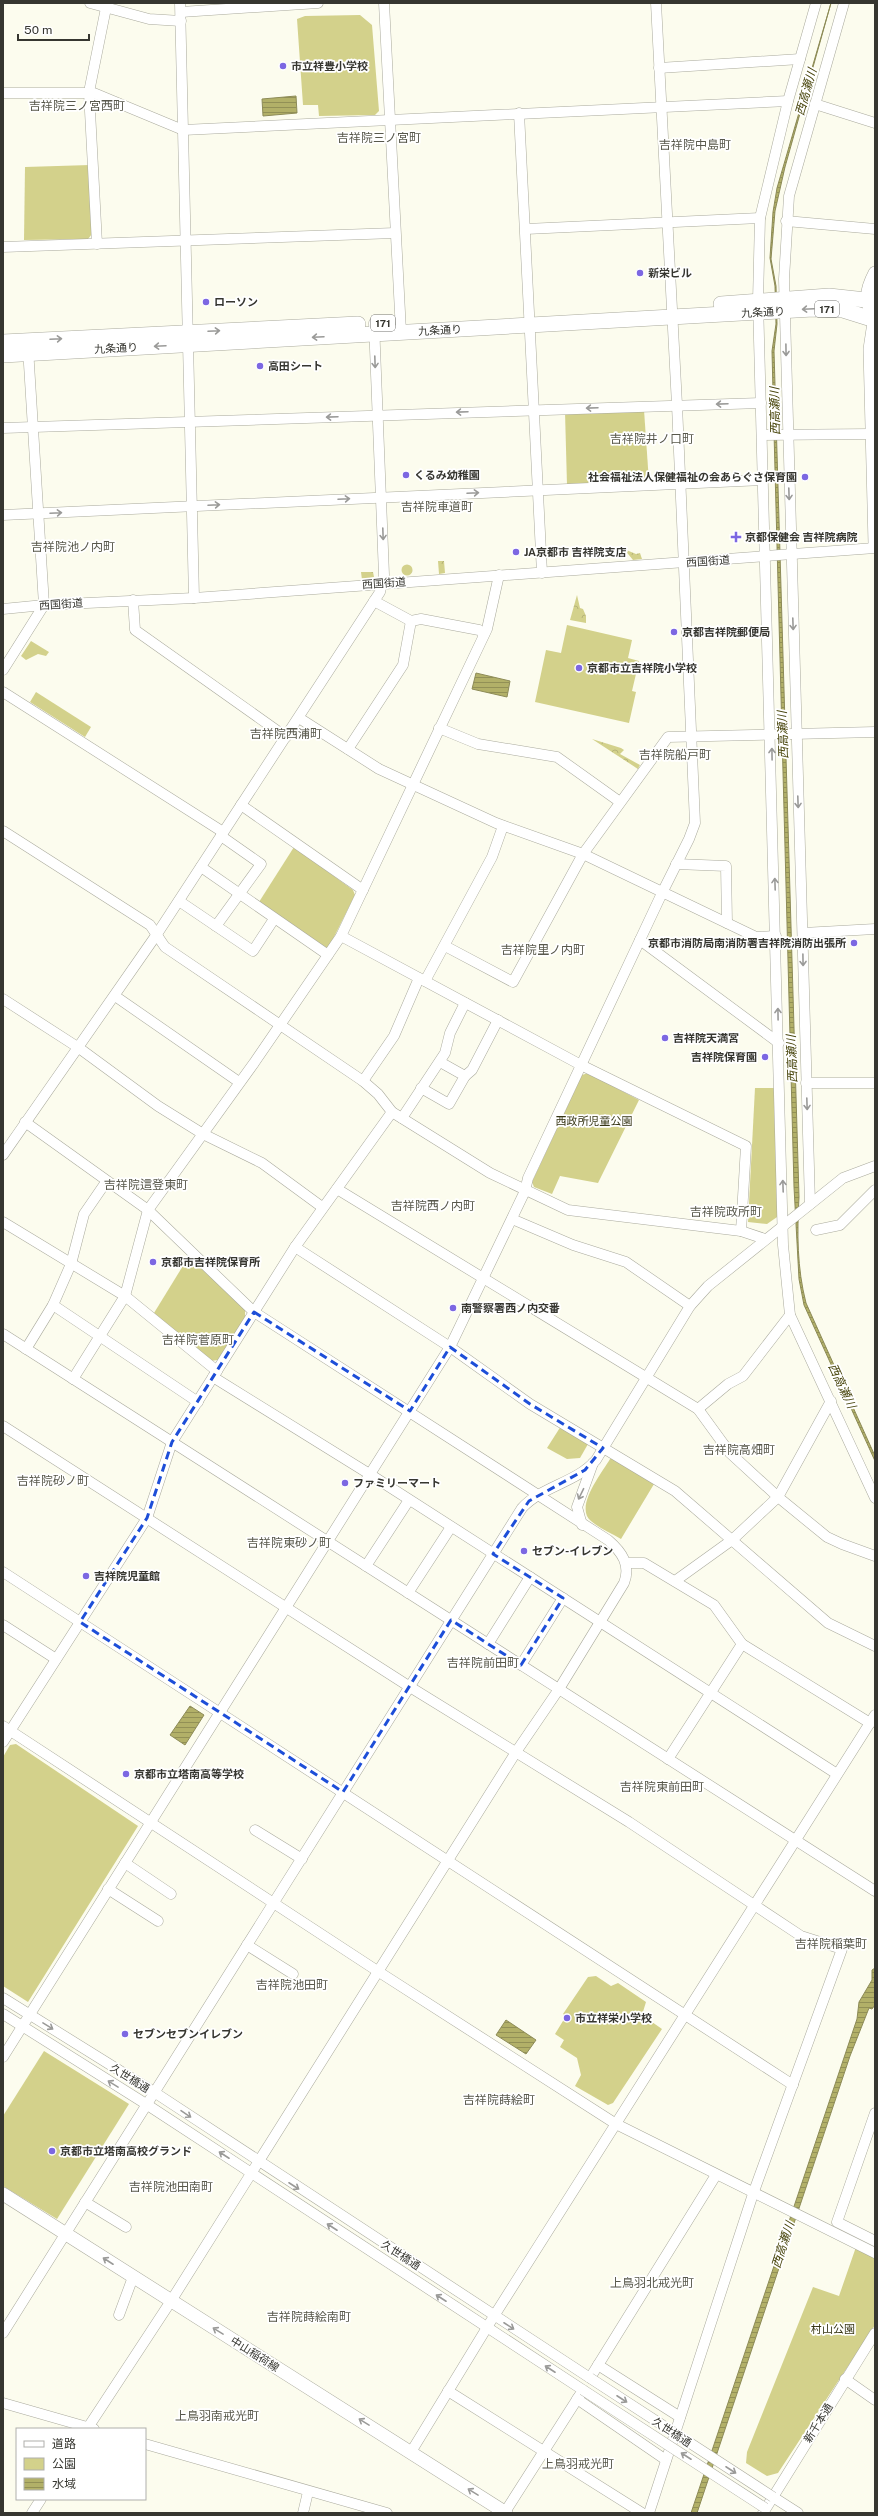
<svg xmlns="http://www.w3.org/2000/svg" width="878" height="2516" font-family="'Public Sans','Noto Sans JP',sans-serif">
<defs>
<pattern id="forest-crowns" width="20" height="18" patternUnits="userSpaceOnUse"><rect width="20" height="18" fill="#d3d18b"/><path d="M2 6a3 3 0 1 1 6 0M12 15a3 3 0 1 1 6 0" fill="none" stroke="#b6b478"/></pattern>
<pattern id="water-rules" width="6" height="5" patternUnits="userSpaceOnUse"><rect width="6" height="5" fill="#b2b068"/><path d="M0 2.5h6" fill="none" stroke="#929056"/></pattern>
</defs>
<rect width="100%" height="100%" fill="#fcfcee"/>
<g fill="#d3d18b">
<polygon points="360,15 372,25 379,111 375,115 319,116 318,105 303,105 297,19 305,16"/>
<polygon points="90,165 92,234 88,239 24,240 25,167"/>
<polygon points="644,410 649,482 567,485 565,412"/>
<polygon points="567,625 632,640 628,658 639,661 632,691 636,692 629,723 535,702 546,650 561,653"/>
<polygon points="31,641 49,652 46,656 38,654 26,660 21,656"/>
<polygon points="36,692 91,727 85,737 30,702"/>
<polygon points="294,847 353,890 355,895 329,947 323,948 259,902"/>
<polygon points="588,1073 639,1100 598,1183 560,1176 552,1194 534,1187 532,1182 582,1075"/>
<polygon points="755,1088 777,1088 780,1215 767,1224 748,1222"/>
<polygon points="189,1256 245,1310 245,1317 218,1360 210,1361 154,1313"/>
<polygon points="561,1426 588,1444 580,1458 567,1459 547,1448"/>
<path d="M614,1458l40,26 -33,55c-10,-6 -22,-11 -30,-18 -17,-14 11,-48 19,-62z"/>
<polygon points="16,1744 138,1826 28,2002 3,1986 3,1757 10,1745"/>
<polygon points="596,1976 611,1986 618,1983 646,2002 642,2015 662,2029 613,2103 608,2105 575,2086 581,2075 577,2058 560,2047 564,2040 555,2034 566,2016 563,2014 588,1977"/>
<polygon points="44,2051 129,2104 57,2219 3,2186 3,2116"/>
<polygon points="856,2247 875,2256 875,2325 778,2473 767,2476 746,2463 747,2452 813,2287 839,2296"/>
</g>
<g fill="url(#forest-crowns)">
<polygon points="624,549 636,554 640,553 642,559 633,560"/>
<polygon points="438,561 444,561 445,573 439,574"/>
<circle cx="407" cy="570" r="5.5"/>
<polygon points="361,572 373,572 374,577 362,580"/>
<polygon points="577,595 580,608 583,609 586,616 586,623 570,620"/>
<polygon points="592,739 621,748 624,750 620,754 640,765 638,769"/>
</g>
<g fill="url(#water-rules)" stroke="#8d8b57">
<path d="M831,3l-46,164 -10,44 -4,48 5,27 1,38 -3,27 25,846c-2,36 -2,71 7,106l69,153v5l-71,-156 -5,-26 -5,-92 -20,-755 -2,-81 4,-27 -1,-38 -5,-28 3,-46 4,-24z"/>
<polygon points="296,96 297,113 263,116 262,99"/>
<polygon points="476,673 510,681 507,697 472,689"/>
<polygon points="190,1706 204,1715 185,1745 170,1735"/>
<polygon points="875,1968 875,2005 872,2009 869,2008 850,2056 697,2513 691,2513 857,2019 859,2002 872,1980 872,1970"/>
<polygon points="506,2020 536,2040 526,2054 496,2035"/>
</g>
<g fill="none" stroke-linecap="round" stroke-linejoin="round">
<defs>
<g id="minor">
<polyline points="90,3 149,19 181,21"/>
<polyline points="180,3 194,598"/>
<polyline points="384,3 401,332"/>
<polyline points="816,3 788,101 760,218 758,301 783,1245 790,1315 875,1498"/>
<polyline points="181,12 318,3"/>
<polyline points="659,68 800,59"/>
<polyline points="3,93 94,93 183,130 788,101"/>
<polyline points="815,104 875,123"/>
<polyline points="519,113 542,573"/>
<polyline points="786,221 875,229"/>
<polyline points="526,229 760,218"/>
<polyline points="97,244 89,92 107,3"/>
<polyline points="3,247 395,233"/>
<polyline points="3,428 761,403"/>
<polyline points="762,435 871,434"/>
<polyline points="3,515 763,480"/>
<polyline points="133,600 135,630 286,737"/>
<polyline points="374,601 411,621 421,619 479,630 484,634"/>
<polyline points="3,609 44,605 194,598 875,548"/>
<polyline points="3,670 44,605 28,348"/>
<polyline points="3,692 223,832"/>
<polyline points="299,718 379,769 496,823 583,854 756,937 776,936"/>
<polyline points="439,728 478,744 557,757 620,802"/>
<polyline points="348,749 403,665 411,621"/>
<polyline points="241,805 363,890"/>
<polyline points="3,831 150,925 165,947 363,1081 378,1094 392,1112 490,1173 568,1210 741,1231 765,1239"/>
<polyline points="676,864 726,866 727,923"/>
<polyline points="201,867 328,955"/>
<polyline points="179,901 253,951 274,919"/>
<polyline points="216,926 261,864 221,836"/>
<polyline points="803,933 875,929"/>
<polyline points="341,936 581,1065 746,1146 741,1231"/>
<polyline points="640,940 779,1043"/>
<polyline points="445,946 513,982 583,854 668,737 875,732"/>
<polyline points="425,981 492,857 503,826"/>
<polyline points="115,996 239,1082"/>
<polyline points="3,999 79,1048 158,1106 203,1134 262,1163 322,1207"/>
<polyline points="465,1076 472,1070 498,1020"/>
<polyline points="363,1081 394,1036 419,978"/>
<polyline points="806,1083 875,1083"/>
<polyline points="421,1088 449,1104 465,1076 440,1062"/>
<polyline points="402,1118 445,1053 450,1033 465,1003"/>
<path d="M25,1122l123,88 106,102 354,228c14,12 23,25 16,43l-65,106 -43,63 -345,549 -84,128"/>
<polyline points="3,1155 157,934 380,592 384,575 374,323"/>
<polyline points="337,1189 698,1409 730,1453 778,1497 827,1537 842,1544 875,1556"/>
<polyline points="810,1204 784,279 789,196 844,3"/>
<polyline points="512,1219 573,1245 626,1262 690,1306"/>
<polyline points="3,1222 125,1296 217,1371"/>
<polyline points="816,1230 840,1225 875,1190"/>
<polyline points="295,1247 450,1347 530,1404 675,1491 828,1623 875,1646"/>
<polyline points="53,1305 198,1402"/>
<polyline points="3,1334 875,1891"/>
<polyline points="26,1349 53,1305 71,1264 84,1214 106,1182"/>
<polyline points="213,1377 371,1475 837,1774"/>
<polyline points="73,1379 125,1296 148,1210 254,1063 341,936 487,629 499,575"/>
<polyline points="698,1409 728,1384 743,1376 790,1315"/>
<polyline points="3,1426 410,1687 629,1822 801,1936 842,1949 753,2194 649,2513"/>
<polyline points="582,1525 577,1507 593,1463"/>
<polyline points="626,1563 644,1563 714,1605 742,1644 870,1723"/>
<polyline points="366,1566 409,1500"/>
<polyline points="3,1572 793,2085"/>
<polyline points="675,1581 732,1540 778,1497 831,1401"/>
<polyline points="408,1593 451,1527"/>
<polyline points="3,1625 56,1659"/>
<polyline points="488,1644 530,1577"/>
<polyline points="521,1665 563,1598"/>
<polyline points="3,1726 379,1972 616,2124 875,2253"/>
<polyline points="3,1742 147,1518 172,1442 295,1247 392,1112"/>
<polyline points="668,1759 742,1644"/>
<polyline points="255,1830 302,1859"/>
<polyline points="125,1863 171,1894"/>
<polyline points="108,1889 158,1921"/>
<polyline points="247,1945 293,1974"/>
<polyline points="3,1998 154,2092 590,2378 716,2175"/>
<polyline points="3,2014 146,2104 583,2390 505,2512"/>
<polyline points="3,2057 450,1347 525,1191 528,1178 663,891 689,839 695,823 677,405 656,3"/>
<polyline points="875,2113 837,2222 875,2241"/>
<polyline points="85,2202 126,2227"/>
<polyline points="119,2315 133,2277"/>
<path d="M3,2333l519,-825c20,-22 54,-25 74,-48l94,-154 18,-20 135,-108 32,-12"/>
<polyline points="598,2365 680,2417"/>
<polyline points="845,2379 875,2400"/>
<polyline points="448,2391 642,2513"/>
<polyline points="577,2399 666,2460"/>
<polyline points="3,2403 94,2429"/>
<polyline points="145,2444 387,2513"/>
<polyline points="411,2452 494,2316 875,1715"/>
<polyline points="773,2497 798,2513"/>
<polyline points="32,2513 41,2499"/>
<polyline points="303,2513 308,2492"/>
<polyline points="763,2513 875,2333"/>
</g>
<g id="major">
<polyline points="875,316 870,349 875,544"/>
<path d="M873,319c-7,-20 -8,-27 2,-46"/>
<polyline points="3,2194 506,2513"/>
</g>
<g id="highway">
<polyline points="721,304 829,296 875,301"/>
<polyline points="3,342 358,324"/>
<polyline points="3,355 813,309 843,310 875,320"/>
</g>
</defs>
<use href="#minor" stroke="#aaaa9d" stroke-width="11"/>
<use href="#major" stroke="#aaaa9d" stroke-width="14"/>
<use href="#highway" stroke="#aaaa9d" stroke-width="16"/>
<use href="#minor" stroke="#fff" stroke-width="10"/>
<use href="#major" stroke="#fff" stroke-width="13"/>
<use href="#highway" stroke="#fff" stroke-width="15"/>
<defs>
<g id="minor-bridge">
<polyline points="590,2378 773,2497"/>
<polyline points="583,2390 765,2508"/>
</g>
</defs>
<use href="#minor-bridge" stroke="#aaaa9d" stroke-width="11" stroke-linecap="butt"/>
<use href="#minor-bridge" stroke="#fff" stroke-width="10"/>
</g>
<defs><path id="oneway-shaft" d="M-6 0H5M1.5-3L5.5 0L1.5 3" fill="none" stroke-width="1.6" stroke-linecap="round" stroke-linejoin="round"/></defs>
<g stroke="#9a9a98">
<use href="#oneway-shaft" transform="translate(808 309) rotate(177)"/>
<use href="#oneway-shaft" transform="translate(214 331) rotate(-3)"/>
<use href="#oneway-shaft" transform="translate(318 337) rotate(177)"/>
<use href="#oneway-shaft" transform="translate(56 339) rotate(-3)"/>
<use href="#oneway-shaft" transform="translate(160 346) rotate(177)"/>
<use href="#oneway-shaft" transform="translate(786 350) rotate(89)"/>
<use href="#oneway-shaft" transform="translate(375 362) rotate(88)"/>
<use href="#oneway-shaft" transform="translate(722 404) rotate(178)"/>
<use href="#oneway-shaft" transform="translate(592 408) rotate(178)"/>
<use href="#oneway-shaft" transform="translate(462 412) rotate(178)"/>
<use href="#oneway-shaft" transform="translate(332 417) rotate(178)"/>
<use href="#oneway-shaft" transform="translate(473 493) rotate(-3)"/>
<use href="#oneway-shaft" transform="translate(789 494) rotate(88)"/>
<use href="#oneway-shaft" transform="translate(344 499) rotate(-3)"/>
<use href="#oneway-shaft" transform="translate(214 505) rotate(-3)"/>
<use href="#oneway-shaft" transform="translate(56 513) rotate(-3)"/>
<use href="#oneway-shaft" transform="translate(383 534) rotate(88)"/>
<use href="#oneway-shaft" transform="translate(793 624) rotate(88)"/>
<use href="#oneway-shaft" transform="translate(772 754) rotate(-91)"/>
<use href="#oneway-shaft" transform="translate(798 802) rotate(88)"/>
<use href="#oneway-shaft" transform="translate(775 884) rotate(-92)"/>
<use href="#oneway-shaft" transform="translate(803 960) rotate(89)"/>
<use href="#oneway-shaft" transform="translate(778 1014) rotate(-91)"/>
<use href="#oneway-shaft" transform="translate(807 1104) rotate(88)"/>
<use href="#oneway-shaft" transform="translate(783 1186) rotate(-92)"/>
<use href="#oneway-shaft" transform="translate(581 1494) rotate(116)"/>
<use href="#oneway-shaft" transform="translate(48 2026) rotate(32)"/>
<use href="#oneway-shaft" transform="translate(113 2084) rotate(-148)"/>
<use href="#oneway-shaft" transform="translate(186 2114) rotate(34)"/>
<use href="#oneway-shaft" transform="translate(224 2155) rotate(-147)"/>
<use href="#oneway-shaft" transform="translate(294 2186) rotate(33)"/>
<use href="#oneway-shaft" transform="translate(332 2227) rotate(-147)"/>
<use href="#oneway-shaft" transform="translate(108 2261) rotate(-147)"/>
<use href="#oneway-shaft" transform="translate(441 2298) rotate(-147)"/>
<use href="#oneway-shaft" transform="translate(509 2326) rotate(33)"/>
<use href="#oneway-shaft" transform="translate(218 2331) rotate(-148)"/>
<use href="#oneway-shaft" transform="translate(550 2369) rotate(-147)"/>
<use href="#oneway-shaft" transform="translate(622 2399) rotate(33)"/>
<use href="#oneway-shaft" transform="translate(364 2422) rotate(-148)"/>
<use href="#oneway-shaft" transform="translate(686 2456) rotate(-147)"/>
<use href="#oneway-shaft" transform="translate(731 2470) rotate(33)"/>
<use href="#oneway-shaft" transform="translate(473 2492) rotate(-148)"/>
</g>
<path fill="none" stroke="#1d4ed8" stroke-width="3" stroke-dasharray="8 5" stroke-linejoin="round" d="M254,1312l156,99 40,-64 80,57 73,44 -18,22 -56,31 -36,53 70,44 -42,67 -70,-45 -108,172 -263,-170 67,-104 25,-76z"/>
<g fill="#7c67e2" stroke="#fff" stroke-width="1.5">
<circle cx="283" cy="66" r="4"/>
<circle cx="640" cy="273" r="4"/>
<circle cx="206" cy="302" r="4"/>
<circle cx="260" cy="366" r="4"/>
<circle cx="406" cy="475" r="4"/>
<circle cx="805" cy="477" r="4"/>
<path d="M734 531h4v4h4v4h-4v4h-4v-4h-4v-4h4z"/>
<circle cx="516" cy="552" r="4"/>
<circle cx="674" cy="632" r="4"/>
<circle cx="579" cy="668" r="4"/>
<circle cx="854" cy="943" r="4"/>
<circle cx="665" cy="1038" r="4"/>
<circle cx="765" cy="1057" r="4"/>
<circle cx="153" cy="1262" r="4"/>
<circle cx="453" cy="1308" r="4"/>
<circle cx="345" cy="1483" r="4"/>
<circle cx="524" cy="1551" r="4"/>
<circle cx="86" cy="1576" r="4"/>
<circle cx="126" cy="1774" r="4"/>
<circle cx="567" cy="2018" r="4"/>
<circle cx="125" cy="2034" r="4"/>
<circle cx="52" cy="2151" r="4"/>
</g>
<g text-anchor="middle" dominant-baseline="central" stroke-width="3.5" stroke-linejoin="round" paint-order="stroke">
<g fill="#fff" stroke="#72726e" stroke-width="1">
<rect x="815" y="301" width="24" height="16" rx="3"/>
<rect x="371" y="315" width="24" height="16" rx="3"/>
</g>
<g font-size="10" font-weight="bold" fill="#363630">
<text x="827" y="309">171</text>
<text x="383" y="323">171</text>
</g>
<g font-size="11" font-weight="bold" fill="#363630" stroke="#fff" text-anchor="start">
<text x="291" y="66">市立祥豊小学校</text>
<text x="648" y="273">新栄ビル</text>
<text x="214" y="302">ローソン</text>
<text x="268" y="366">高田シート</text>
<text x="414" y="475">くるみ幼稚園</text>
<text x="797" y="477" text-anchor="end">社会福祉法人保健福祉の会あらぐさ保育園</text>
<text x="745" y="537">京都保健会 吉祥院病院</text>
<text x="524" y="552">JA京都市 吉祥院支店</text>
<text x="682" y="632">京都吉祥院郵便局</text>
<text x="587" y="668">京都市立吉祥院小学校</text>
<text x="846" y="943" text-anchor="end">京都市消防局南消防署吉祥院消防出張所</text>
<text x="673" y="1038">吉祥院天満宮</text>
<text x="757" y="1057" text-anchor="end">吉祥院保育園</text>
<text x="161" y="1262">京都市吉祥院保育所</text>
<text x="461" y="1308">南警察署西ノ内交番</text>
<text x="353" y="1483">ファミリーマート</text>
<text x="532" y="1551">セブン-イレブン</text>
<text x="94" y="1576">吉祥院児童館</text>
<text x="134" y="1774">京都市立塔南高等学校</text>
<text x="575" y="2018">市立祥栄小学校</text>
<text x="133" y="2034">セブンセブンイレブン</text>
<text x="60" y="2151">京都市立塔南高校グランド</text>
</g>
<g font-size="11" fill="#363630" stroke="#fff">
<text transform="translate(763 312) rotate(-3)">九条通り</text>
<text transform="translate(440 330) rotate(-3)">九条通り</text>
<text transform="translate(116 348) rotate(-3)">九条通り</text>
<text transform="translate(708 561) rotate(-4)">西国街道</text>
<text transform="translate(384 583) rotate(-4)">西国街道</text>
<text transform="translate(61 604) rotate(-4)">西国街道</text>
<text transform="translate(130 2078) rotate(32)">久世橋通</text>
<text transform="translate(401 2255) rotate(33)">久世橋通</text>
<text transform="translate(255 2354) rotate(32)">中山稲荷線</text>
<text transform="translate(818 2423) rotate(-58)">新千本通</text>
<text transform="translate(672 2432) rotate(33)">久世橋通</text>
</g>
<g font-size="11" fill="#363514" stroke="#fff">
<text x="594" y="1121">西政所児童公園</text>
<text x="833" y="2329">村山公園</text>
</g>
<g font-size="12" font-style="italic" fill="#49460d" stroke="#fff">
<text transform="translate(806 92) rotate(-74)">西高瀬川</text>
<text transform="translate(775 411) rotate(-91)">西高瀬川</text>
<text transform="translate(783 735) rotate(-92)">西高瀬川</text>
<text transform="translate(792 1059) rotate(-92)">西高瀬川</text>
<text transform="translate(842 1386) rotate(65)">西高瀬川</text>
<text transform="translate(783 2245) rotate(-72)">西高瀬川</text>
</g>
<g font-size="12" fill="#58584c" stroke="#fff">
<text x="77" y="106">吉祥院三ノ宮西町</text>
<text x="379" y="138">吉祥院三ノ宮町</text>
<text x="695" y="145">吉祥院中島町</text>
<text x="652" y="439">吉祥院井ノ口町</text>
<text x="437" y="507">吉祥院車道町</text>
<text x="73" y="547">吉祥院池ノ内町</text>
<text x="286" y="734">吉祥院西浦町</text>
<text x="675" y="755">吉祥院船戸町</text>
<text x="543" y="950">吉祥院里ノ内町</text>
<text x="146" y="1185">吉祥院這登東町</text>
<text x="433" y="1206">吉祥院西ノ内町</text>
<text x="726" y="1212">吉祥院政所町</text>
<text x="198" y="1340">吉祥院菅原町</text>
<text x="739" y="1450">吉祥院高畑町</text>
<text x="53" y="1481">吉祥院砂ノ町</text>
<text x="289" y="1543">吉祥院東砂ノ町</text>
<text x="483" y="1663">吉祥院前田町</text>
<text x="662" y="1787">吉祥院東前田町</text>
<text x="831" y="1944">吉祥院稲葉町</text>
<text x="292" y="1985">吉祥院池田町</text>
<text x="499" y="2100">吉祥院蒔絵町</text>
<text x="171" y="2187">吉祥院池田南町</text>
<text x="652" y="2283">上鳥羽北戒光町</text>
<text x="309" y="2317">吉祥院蒔絵南町</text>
<text x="217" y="2416">上鳥羽南戒光町</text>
<text x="578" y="2464">上鳥羽戒光町</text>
</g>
</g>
<rect width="878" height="2516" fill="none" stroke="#363630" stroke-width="8"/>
<rect x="16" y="2428" width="130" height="72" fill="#ffffff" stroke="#afafac"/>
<rect x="24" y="2441" width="20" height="6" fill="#ffffff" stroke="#afafac"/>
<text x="52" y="2448" font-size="12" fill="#363630">道路</text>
<rect x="24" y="2458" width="20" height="12" fill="#d3d18b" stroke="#afafac"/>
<text x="52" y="2468" font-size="12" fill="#363630">公園</text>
<rect x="24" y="2478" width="20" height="12" fill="url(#water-rules)" stroke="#afafac"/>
<text x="52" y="2488" font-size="12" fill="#363630">水域</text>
<path d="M18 34v6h71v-6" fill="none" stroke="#363630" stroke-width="2"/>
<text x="24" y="34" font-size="12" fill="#363630" stroke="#ffffff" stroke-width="3" paint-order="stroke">50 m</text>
</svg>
